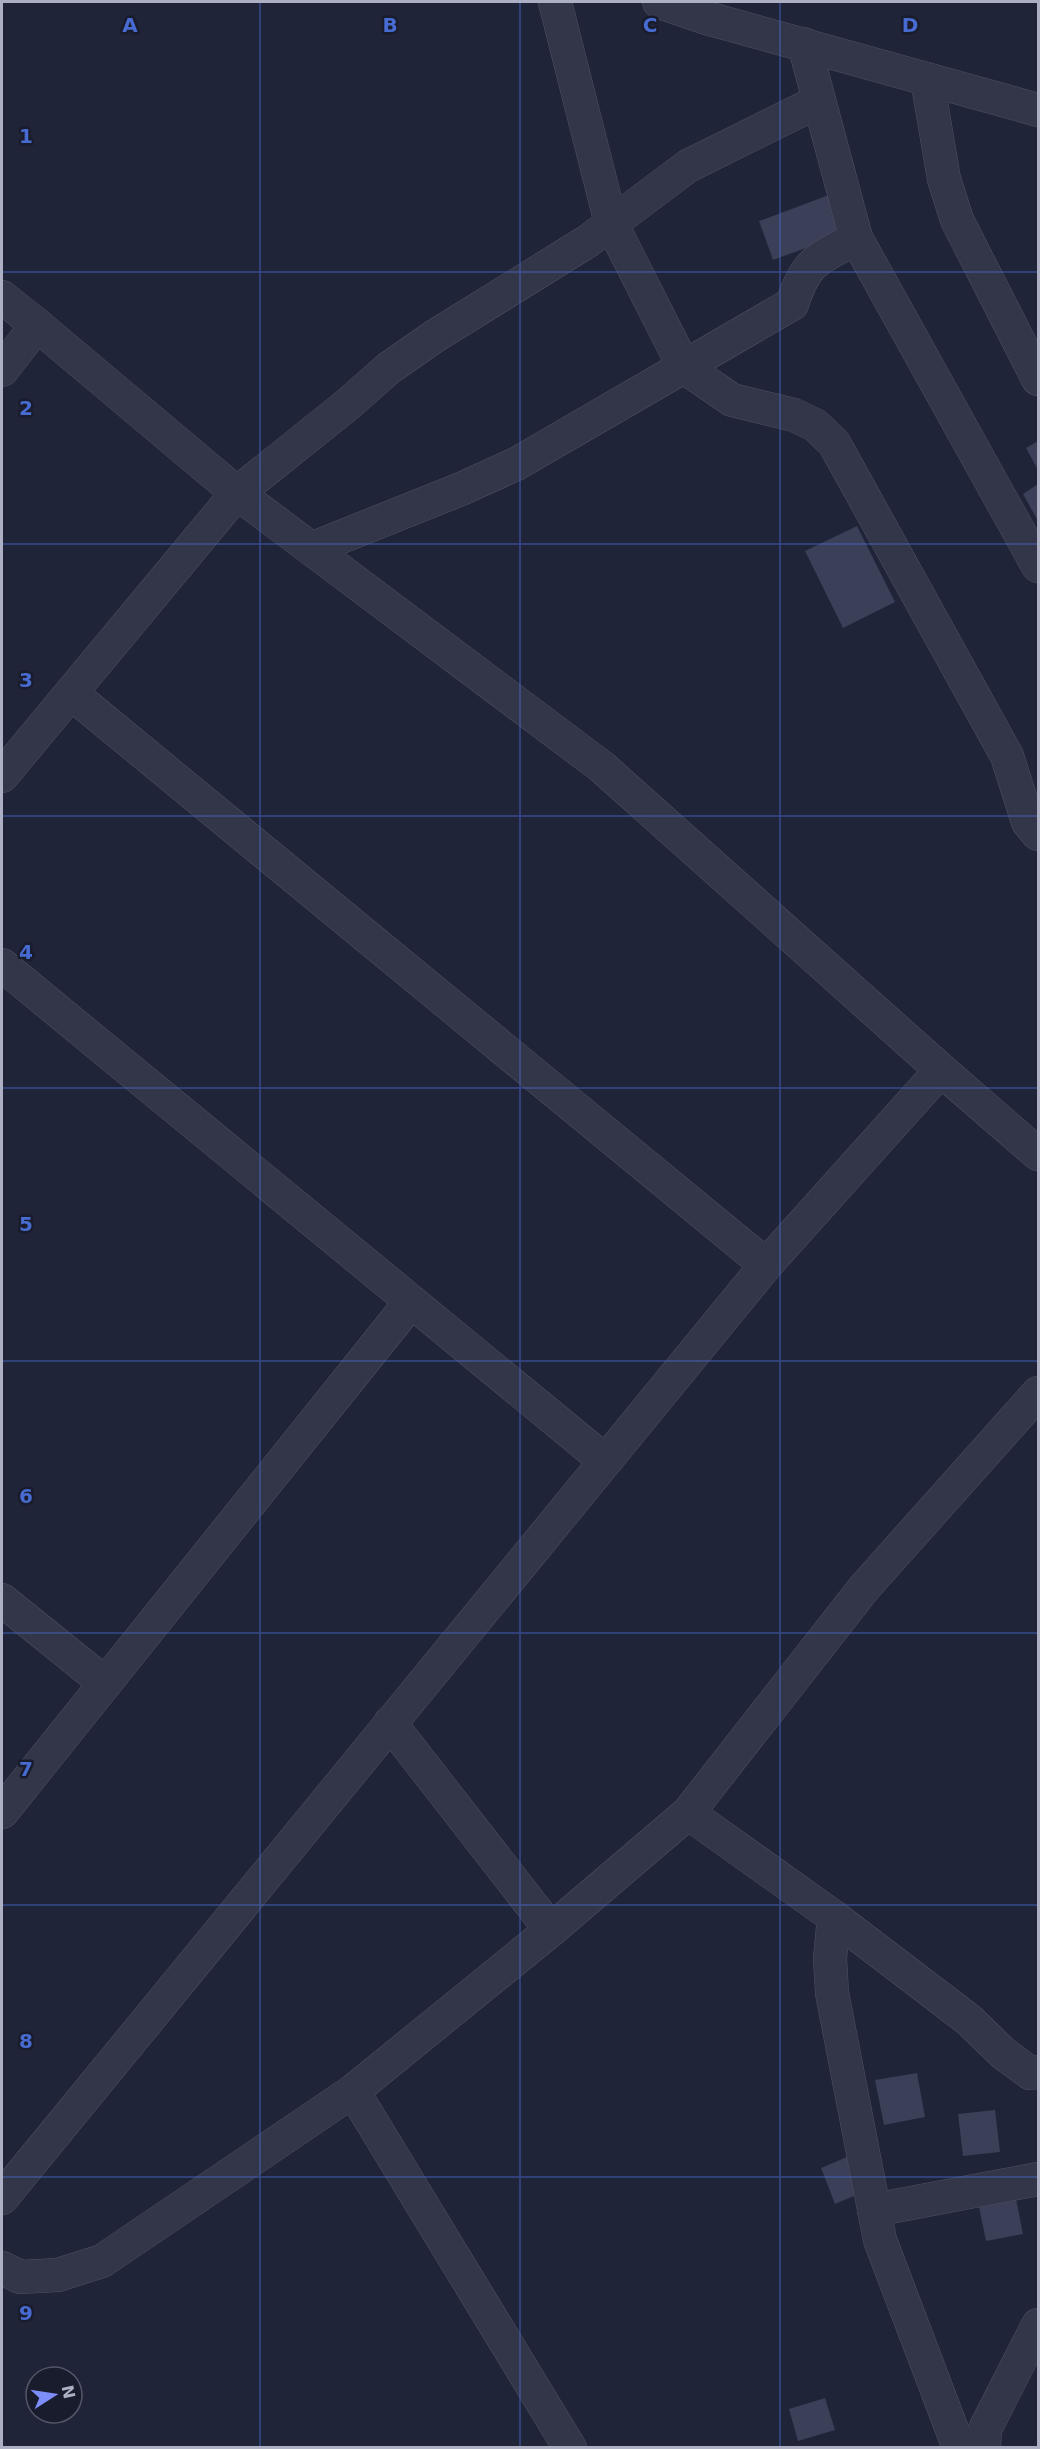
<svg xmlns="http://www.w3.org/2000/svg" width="1040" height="2449" font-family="'DejaVu Sans',sans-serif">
<rect width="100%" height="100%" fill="#1f2438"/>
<g fill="#3b3f58">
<polygon points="829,195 844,234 773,260 759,221"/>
<polygon points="1038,441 1038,470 1026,448"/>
<polygon points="1038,484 1038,521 1023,494"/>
<polygon points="857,526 895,602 843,628 805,551"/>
<polygon points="917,2073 925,2117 884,2125 875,2080"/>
<polygon points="995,2110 1000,2152 963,2156 958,2114"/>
<polygon points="854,2154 868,2190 835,2204 821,2168"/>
<polygon points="1016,2199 1023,2234 986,2241 979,2207"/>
<polygon points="825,2398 835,2430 798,2441 789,2409"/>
</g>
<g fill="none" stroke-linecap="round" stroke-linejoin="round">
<defs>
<g id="minor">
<polyline points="555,2 611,223 684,367 732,400 794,415 815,425 834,443 1007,756 1028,822 1038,834"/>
<polyline points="659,2 703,17 1038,110"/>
<polyline points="804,44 856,238 1038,566"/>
<polyline points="927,79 944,179 957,220 1038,379"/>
<polyline points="2,297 37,325 237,493 602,767 941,1070 1038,1154"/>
<polyline points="2,370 37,325"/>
<path d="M311,549l150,-60 55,-25 276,-160c15,-45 25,-44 64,-66"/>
<polyline points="72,694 766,1265"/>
<polyline points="2,776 237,493 347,405 389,368 435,336 588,241 688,166 819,101"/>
<polyline points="2,965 604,1460"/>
<polyline points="2,1600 105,1683"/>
<polyline points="390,1723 551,1930"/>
<polyline points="2,1812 410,1303"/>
<polyline points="688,1813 834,1917 969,2020 1003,2053 1030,2073 1038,2072"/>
<polyline points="834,1917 830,1958 832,1993 880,2240 959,2448"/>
<polyline points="353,2091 570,2448"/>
<polyline points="2,2198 766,1265 941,1070"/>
<polyline points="874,2210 1038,2179"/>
<polyline points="2,2268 20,2277 58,2275 102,2261 353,2091 551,1930 688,1813 864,1588 1038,1393"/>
<polyline points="984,2448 985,2429 1038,2325"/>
</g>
</defs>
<use href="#minor" stroke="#4d5163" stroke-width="34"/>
<use href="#minor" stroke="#333648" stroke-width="33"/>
</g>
<path fill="none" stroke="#486bd2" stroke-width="1.5" stroke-opacity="0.55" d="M260,2v2446M520,2v2446M780,2v2446M2,272h1036M2,544h1036M2,816h1036M2,1088h1036M2,1361h1036M2,1633h1036M2,1905h1036M2,2177h1036"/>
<g font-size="20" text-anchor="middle" font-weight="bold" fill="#486bd2" stroke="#191c2c" stroke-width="5" stroke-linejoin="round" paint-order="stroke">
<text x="130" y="32">A</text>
<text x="390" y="32">B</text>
<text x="650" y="32">C</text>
<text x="910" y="32">D</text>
<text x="26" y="143">1</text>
<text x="26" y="415">2</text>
<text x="26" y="687">3</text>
<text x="26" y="959">4</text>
<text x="26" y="1231">5</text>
<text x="26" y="1503">6</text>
<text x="26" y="1776">7</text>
<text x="26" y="2048">8</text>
<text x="26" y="2320">9</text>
</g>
<rect width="1040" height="2449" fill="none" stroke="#adb0c5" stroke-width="6"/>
<g transform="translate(54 2395) rotate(78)"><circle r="28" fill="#191c2c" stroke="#545769" stroke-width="1.5"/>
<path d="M0-4.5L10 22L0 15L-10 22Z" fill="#7d8dfa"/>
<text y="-9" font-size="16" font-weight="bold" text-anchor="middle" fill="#adb0c5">N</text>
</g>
</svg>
